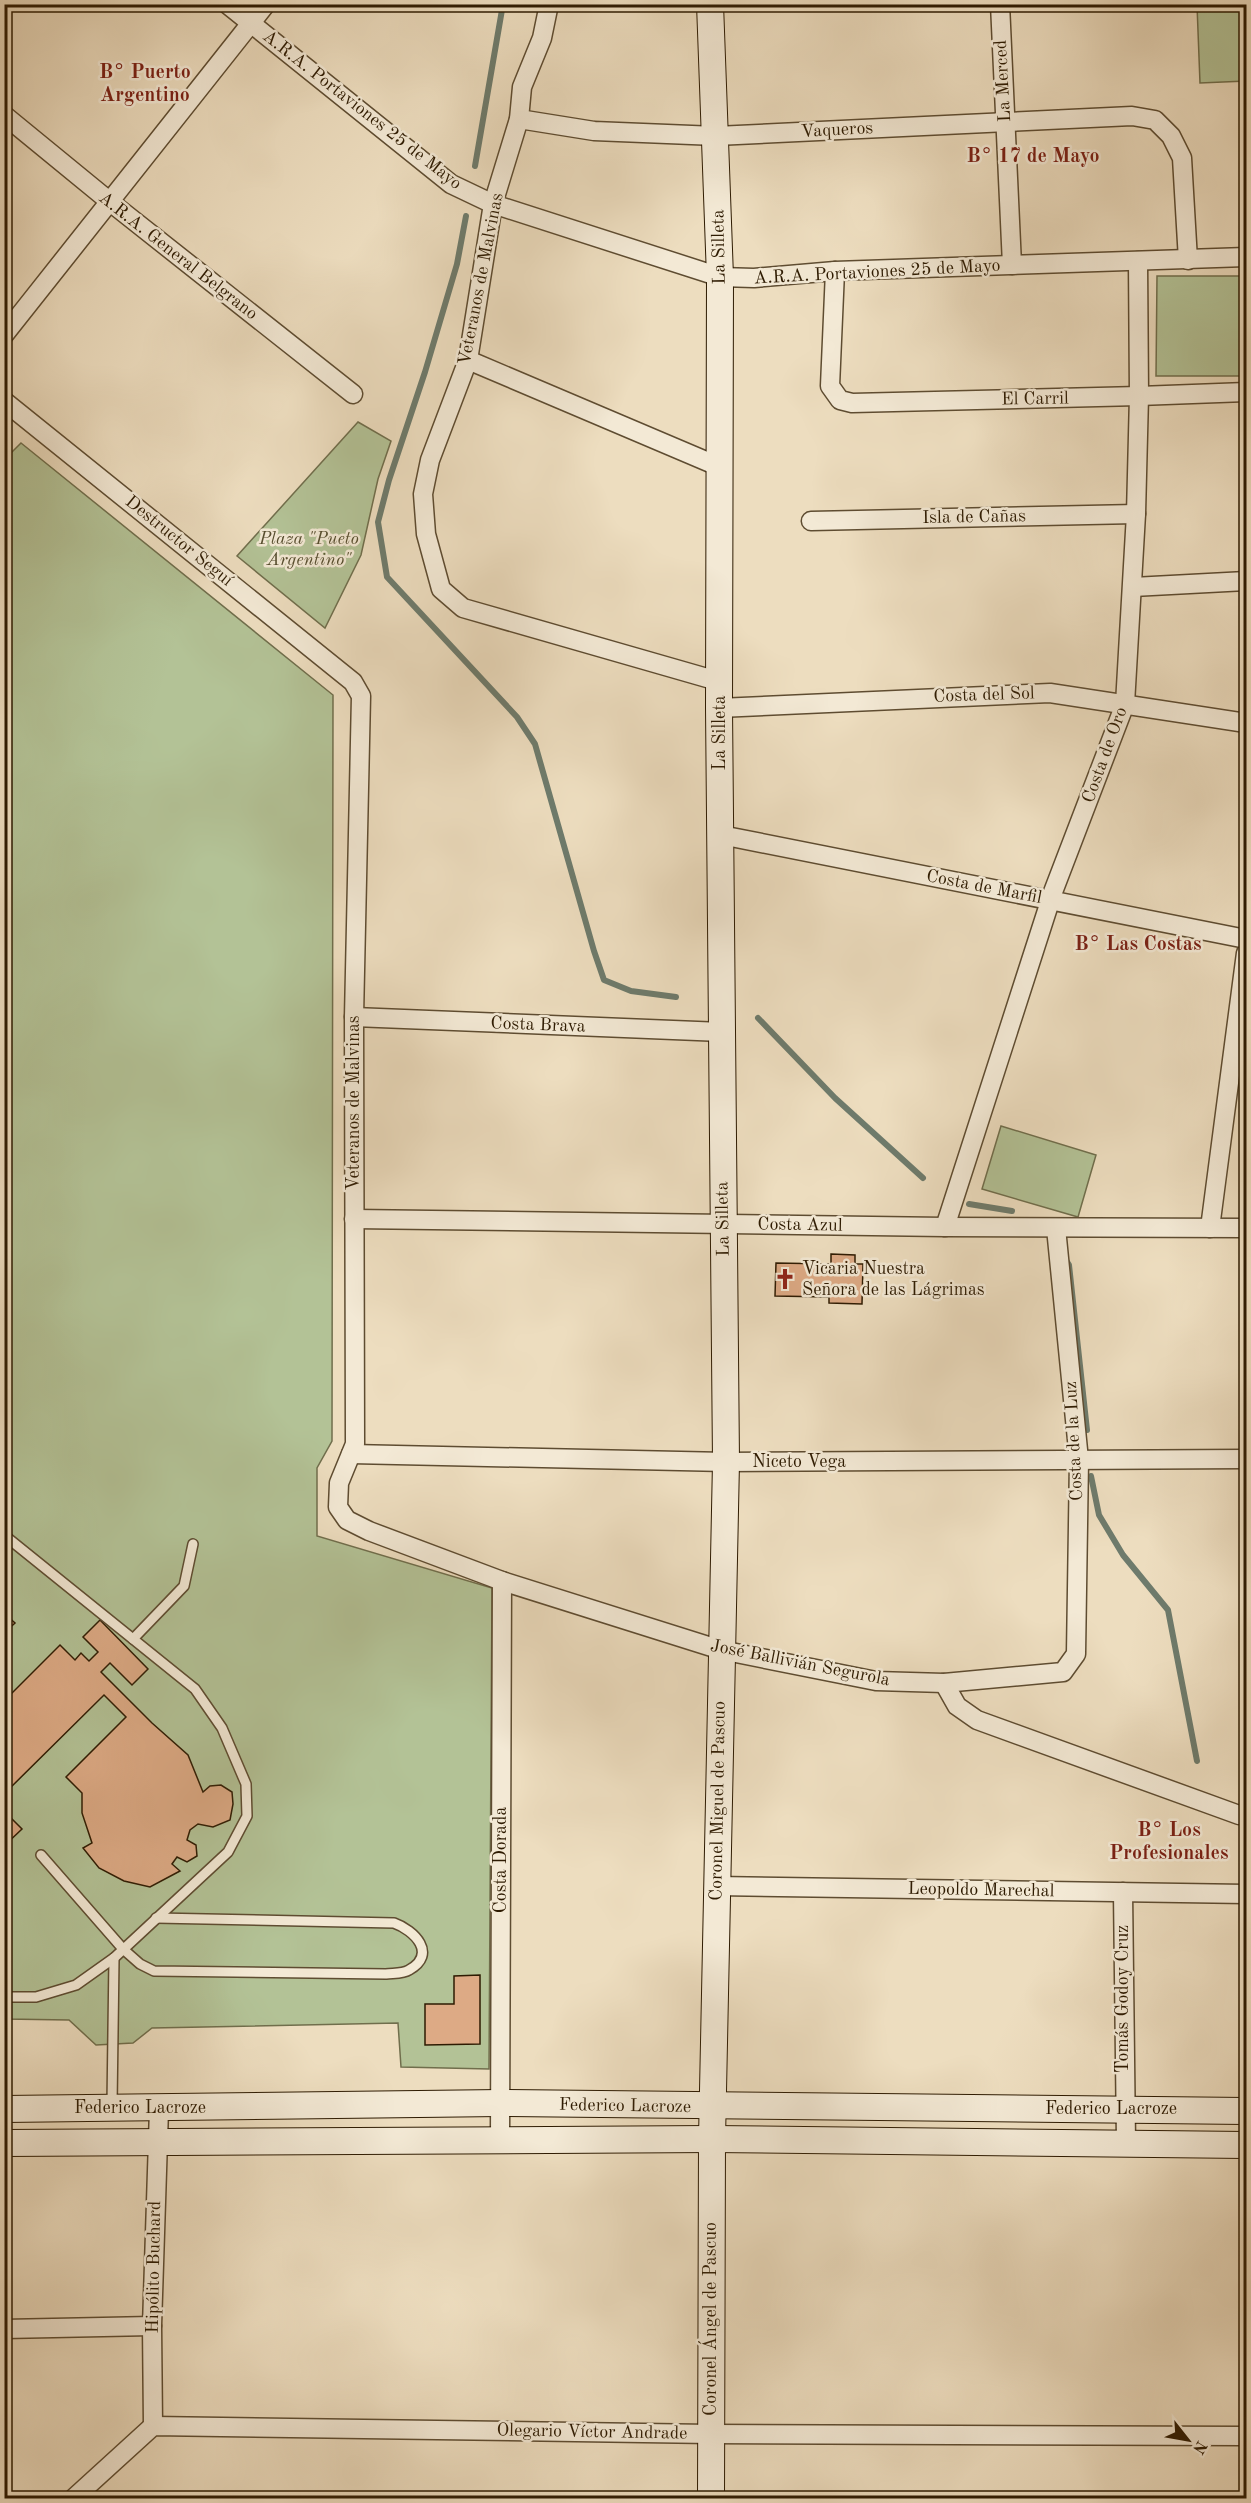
<svg xmlns="http://www.w3.org/2000/svg" width="1251" height="2503" font-family="'Old Standard TT',serif">
<rect width="100%" height="100%" fill="#edddbf"/>
<filter id="stains"><feTurbulence type="fractalNoise" baseFrequency=".00333" numOctaves="4"/><feColorMatrix values="0 0 0 0 .2 0 0 0 0 .09 0 0 0 0 .02 0 0 0 .5 -.17"/></filter>
<radialGradient id="worn" r=".72"><stop offset=".6" stop-color="#630" stop-opacity="0"/><stop offset="1" stop-color="#630" stop-opacity=".3"/></radialGradient>
<g fill="#b3c296" stroke="#706e4c" stroke-width="1.5">
<polygon points="1197,5 1246,5 1246,81 1200,83"/>
<polygon points="1157,276 1246,276 1246,376 1156,376"/>
<polygon points="358,422 391,441 378,479 361,555 325,628 237,556"/>
<polygon points="21,443 333,695 332,1441 317,1468 317,1536 492,1588 489,2069 401,2067 398,2023 152,2028 133,2043 96,2045 69,2020 5,2019 4,460"/>
<polygon points="1001,1126 1096,1155 1078,1217 982,1189"/>
</g>
<g fill="none" stroke-linecap="round" stroke-linejoin="round">
<g stroke="#6e7b6c" stroke-width="6">
<polyline points="475,166 503,4"/>
<polyline points="466,216 457,264 425,372 389,480 378,522 387,577 517,717 535,744 594,951 604,980 631,991 676,997"/>
<polyline points="758,1018 835,1098 923,1178"/>
<polyline points="969,1204 1012,1211"/>
<polyline points="1065,1259 1069,1265 1087,1430"/>
<polyline points="1091,1476 1099,1515 1123,1555 1168,1610 1197,1761"/>
</g>
</g>
<g fill="#ddaa85" stroke="#2e1b02" stroke-width="1.5">
<polygon points="831,1254 855,1255 855,1264 863,1264 862,1304 829,1303 829,1297 775,1296 776,1263 831,1264"/>
<polygon points="4,1613 15,1623 4,1633"/>
<polygon points="100,1620 148,1669 132,1685 110,1663 101,1672 152,1723 188,1755 203,1792 210,1786 221,1785 232,1792 233,1804 230,1820 213,1827 198,1824 190,1830 187,1840 196,1845 197,1856 187,1862 177,1857 172,1864 180,1871 150,1887 124,1881 99,1868 83,1848 92,1843 82,1813 82,1793 66,1777 126,1717 104,1695 4,1794 4,1701 60,1645 75,1660 81,1653 89,1661 98,1652 83,1637"/>
<polygon points="4,1811 22,1829 4,1846"/>
<polygon points="480,1975 480,2044 425,2045 425,2004 454,2004 454,1976"/>
</g>
<g fill="none" stroke-linecap="round" stroke-linejoin="round">
<defs>
<g id="lane">
<polyline points="4,1535 195,1689 222,1728 246,1784 247,1816 228,1852 114,1958 76,1985 36,1997 4,1997"/>
<polyline points="133,1639 184,1586 193,1544"/>
<path d="M41,1855l82,94 17,15 14,7 232,3c7,-1 17,0 23,-4 29,-16 5,-40 -15,-47l-238,-5"/>
<polyline points="112,2105 114,1958"/>
</g>
<g id="street">
<polyline points="227,4 451,184 493,204 720,277 754,278 835,271 1246,257"/>
<polyline points="549,4 542,38 522,87 519,119 493,204 468,360 430,460 423,494 426,534 441,589 463,608 721,682"/>
<polyline points="1000,4 1012,265"/>
<polyline points="4,115 109,201 353,394"/>
<polyline points="519,119 594,131 716,136 1132,116 1155,120 1171,136 1182,158 1188,260"/>
<polyline points="835,271 830,386 840,400 852,403 1139,396 1246,392"/>
<polyline points="4,335 266,4"/>
<polyline points="468,360 720,467"/>
<polyline points="4,401 353,682 361,696 354,1017 355,1444 339,1483 338,1507 347,1520 369,1531 502,1581 721,1650 876,1681 944,1683 1063,1672 1076,1654 1079,1460 1056,1228"/>
<polyline points="811,521 1136,514"/>
<polyline points="1133,587 1246,581"/>
<polyline points="719,708 1050,693 1246,723"/>
<polyline points="721,835 1246,939"/>
<polyline points="354,1017 722,1032"/>
<polyline points="354,1219 945,1227 1246,1228"/>
<polyline points="945,1227 1053,892 1125,704 1136,514 1139,396 1138,261"/>
<polyline points="1210,1228 1246,953"/>
<polyline points="351,1454 726,1462 1246,1459"/>
<polyline points="944,1683 957,1706 977,1720 1239,1815"/>
<polyline points="716,1886 1246,1894"/>
<polyline points="1123,1892 1126,2142"/>
<polyline points="500,2140 502,1581"/>
<polyline points="4,2329 152,2326"/>
<polyline points="153,2426 152,2326 159,2109"/>
<polyline points="74,2498 153,2426 711,2434 1246,2436"/>
</g>
<g id="secondary">
<polyline points="710,4 720,277 719,708 726,1462 712,2139 711,2498"/>
<polyline points="4,2109 501,2103 1246,2111"/>
<polyline points="4,2143 712,2139 1246,2145"/>
</g>
</defs>
<use href="#lane" stroke="#5e4c31" stroke-width="12"/>
<use href="#street" stroke="#5e4c31" stroke-width="21"/>
<use href="#secondary" stroke="#2e1b02" stroke-width="28"/>
<use href="#lane" stroke="#f3e9d5" stroke-width="9"/>
<use href="#street" stroke="#f3e9d5" stroke-width="18"/>
<use href="#secondary" stroke="#f3e9d5" stroke-width="26"/>
</g>
<defs>
<symbol id="church-bare" viewBox="-9 -9 18 18"><path d="M-1.2-6h2.4v3.5h3.3v2.4h-3.3V6h-2.4V-.1h-3.3v-2.4h3.3Z" fill="#8f2418" stroke="#f3e9d5" stroke-width="2.5" paint-order="stroke"/></symbol>
</defs>
<g fill-rule="evenodd">
<use href="#church-bare" x="770" y="1264" width="30" height="30"/>
</g>
<g text-anchor="middle" dominant-baseline="central" stroke-width="5" stroke-linejoin="round" paint-order="stroke">
<g font-size="18" fill="#2e1b02" stroke="#f3e9d5">
<text transform="translate(1003 81) rotate(-93)">La Merced</text>
<text transform="translate(362 110) rotate(38)">A.R.A. Portaviones 25 de Mayo</text>
<text transform="translate(837 130) rotate(-3)">Vaqueros</text>
<text transform="translate(719 247) rotate(-91)">La Silleta</text>
<text transform="translate(178 256) rotate(38)">A.R.A. General Belgrano</text>
<text transform="translate(877 272) rotate(-3)">A.R.A. Portaviones 25 de Mayo</text>
<text transform="translate(481 279) rotate(-79)">Veteranos de Malvinas</text>
<text transform="translate(1035 399) rotate(-1)">El Carril</text>
<text transform="translate(974 517) rotate(-1)">Isla de Cañas</text>
<text transform="translate(179 541) rotate(39)">Destructor Seguí</text>
<text transform="translate(984 695) rotate(-2)">Costa del Sol</text>
<text transform="translate(720 733) rotate(-90)">La Silleta</text>
<text transform="translate(1105 755) rotate(-70)">Costa de Oro</text>
<text transform="translate(984 887) rotate(11)">Costa de Marfil</text>
<text transform="translate(538 1025) rotate(2)">Costa Brava</text>
<text transform="translate(354 1103) rotate(-90)">Veteranos de Malvinas</text>
<text transform="translate(723 1219) rotate(-91)">La Silleta</text>
<text transform="translate(800 1225) rotate(1)">Costa Azul</text>
<text transform="translate(1074 1441) rotate(-93)">Costa de la Luz</text>
<text x="799" y="1462">Niceto Vega</text>
<text transform="translate(800 1663) rotate(11)">José Ballivián Segurola</text>
<text transform="translate(718 1801) rotate(-89)">Coronel Miguel de Pascuo</text>
<text transform="translate(501 1860) rotate(-90)">Costa Dorada</text>
<text transform="translate(981 1890) rotate(1)">Leopoldo Marechal</text>
<text transform="translate(1123 1999) rotate(-90)">Tomás Godoy Cruz</text>
<text transform="translate(625 2106) rotate(1)">Federico Lacroze</text>
<text x="140" y="2108">Federico Lacroze</text>
<text x="1111" y="2109">Federico Lacroze</text>
<text transform="translate(154 2267) rotate(-89)">Hipólito Buchard</text>
<text transform="translate(711 2319) rotate(-90)">Coronel Ángel de Pascuo</text>
<text transform="translate(592 2432) rotate(1)">Olegario Víctor Andrade</text>
</g>
<g font-size="18" font-style="italic" fill="#564d2e" stroke="#f3e9d5">
<text x="309" y="539">Plaza "Pueto<tspan x="309" dy="21">Argentino"</tspan></text>
</g>
<g font-size="18" fill="#2e1b02" stroke="#f3e9d5" text-anchor="start">
<text x="802" y="1269">Vicaria Nuestra<tspan x="802" dy="21">Señora de las Lágrimas</tspan></text>
</g>
<g font-size="20" font-weight="bold" fill="#7a1f14" stroke="#f3e9d5">
<text x="145" y="73">B° Puerto<tspan x="145" dy="23">Argentino</tspan></text>
<text x="1033" y="157">B° 17 de Mayo</text>
<text x="1138" y="945">B° Las Costas</text>
<text x="1169" y="1831">B° Los<tspan x="1169" dy="23">Profesionales</tspan></text>
</g>
</g>
<rect width="1251" height="2503" fill="none" stroke="#edddbf" stroke-width="24"/>
<rect x="6" y="6" width="1239" height="2491" fill="none" stroke="#2e1b02" stroke-width="3"/>
<rect x="12" y="12" width="1227" height="2479" fill="none" stroke="#2e1b02" stroke-width="1.5"/>
<g transform="translate(1188 2440) rotate(121)" stroke="#f3e9d5" stroke-width="4.5" paint-order="stroke">
<path d="M0-4.5L10 22L0 15L-10 22Z" fill="#2e1b02"/>
<text y="-9" font-size="16" font-weight="bold" text-anchor="middle" fill="#2e1b02">N</text>
</g>
<rect width="100%" height="100%" filter="url(#stains)"/>
<rect width="100%" height="100%" fill="url(#worn)"/>
</svg>
